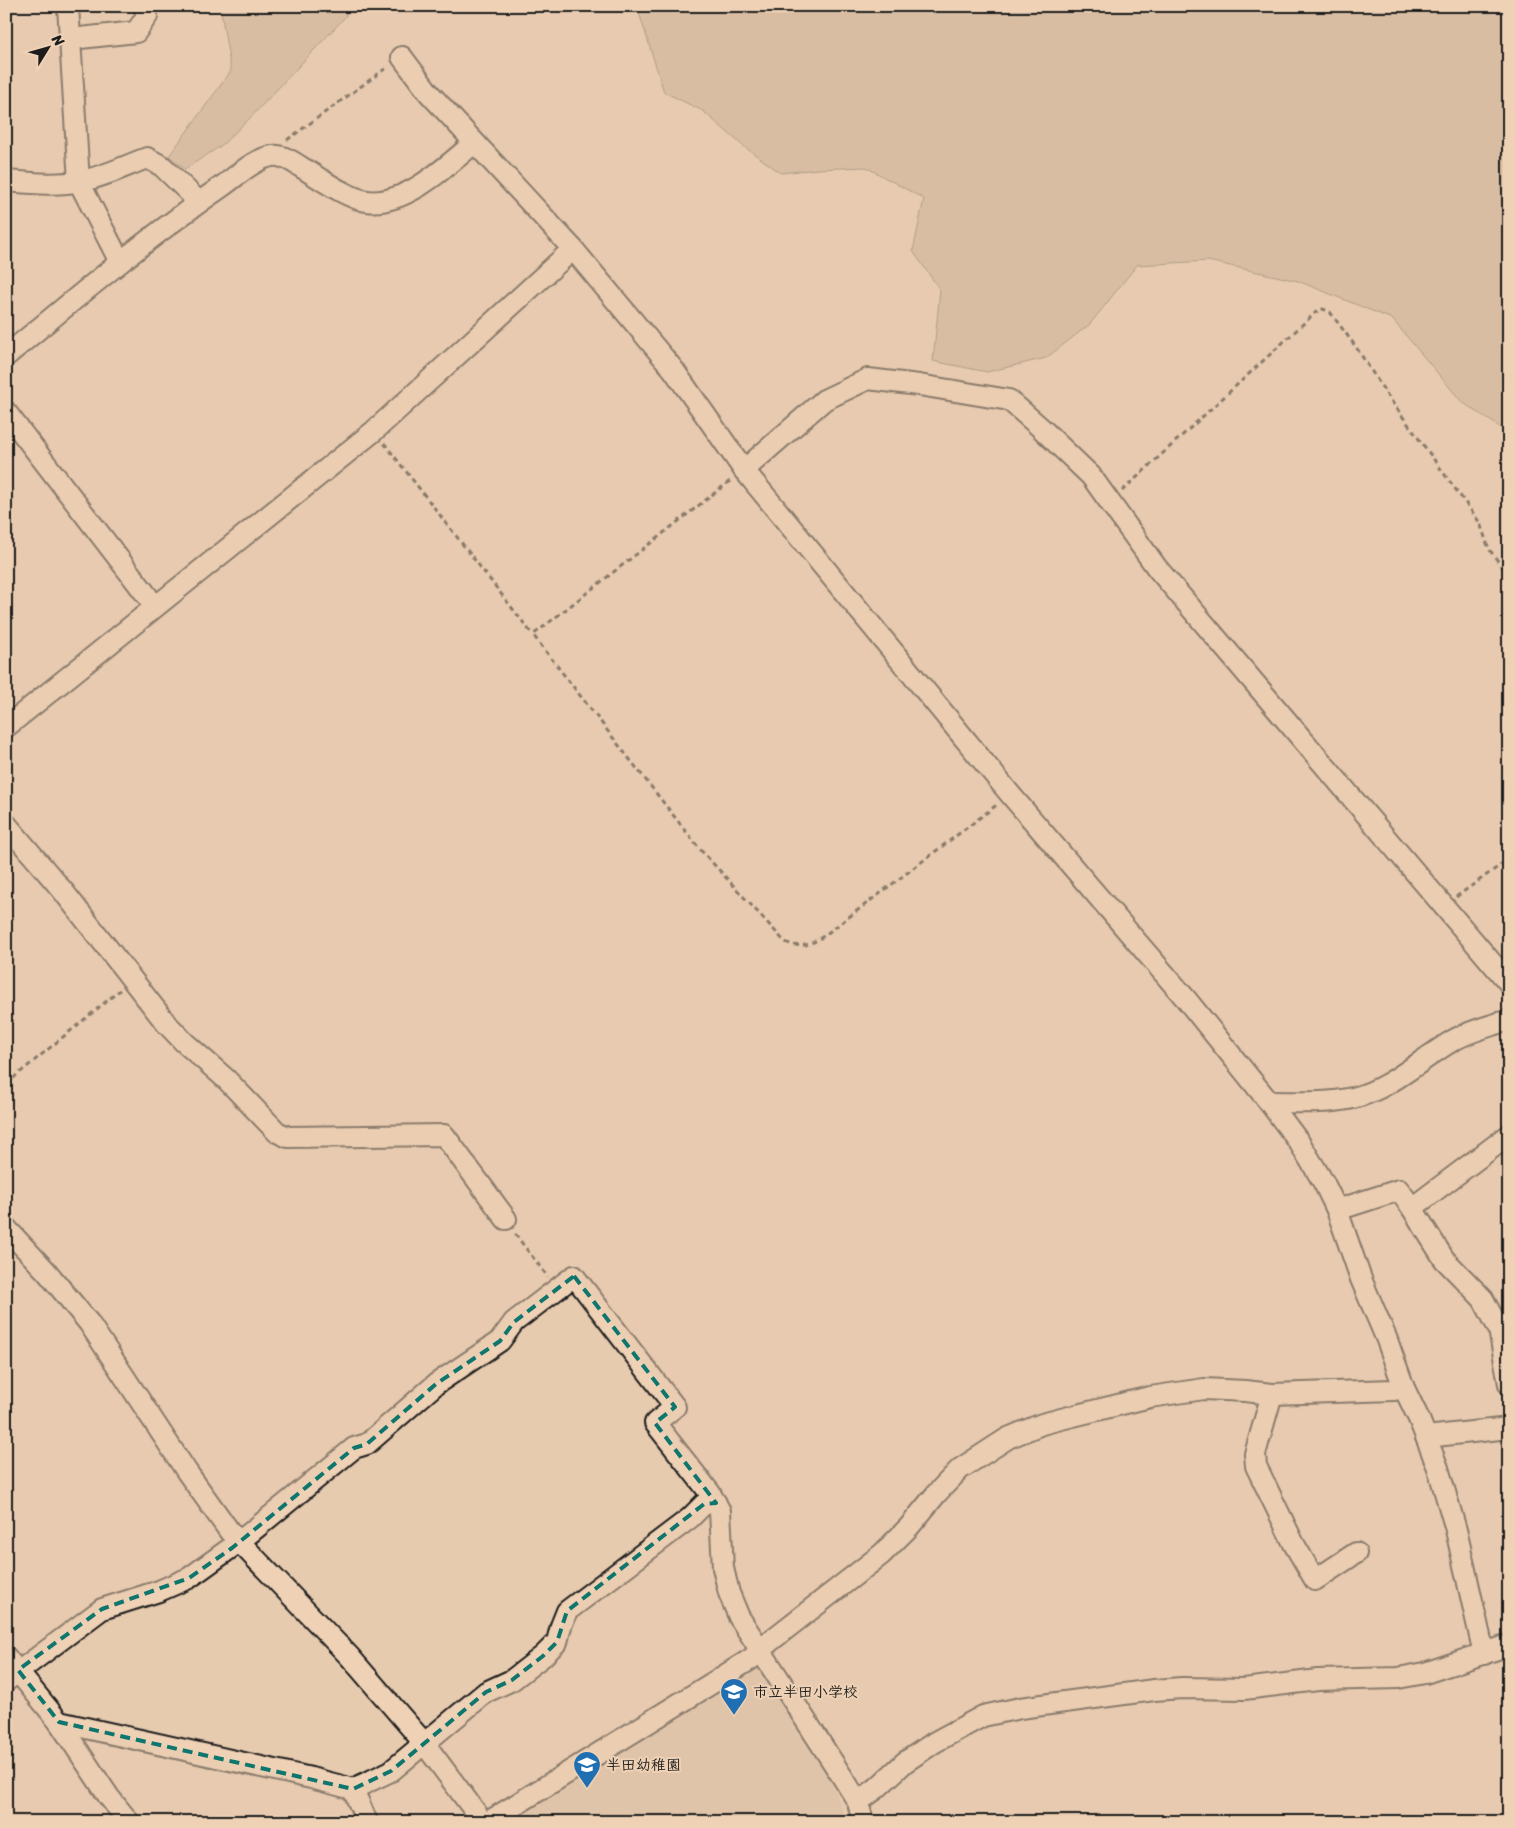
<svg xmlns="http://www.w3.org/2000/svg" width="1515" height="1828" font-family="Sriracha,'Klee One',sans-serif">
<rect width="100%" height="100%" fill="#e7cbaf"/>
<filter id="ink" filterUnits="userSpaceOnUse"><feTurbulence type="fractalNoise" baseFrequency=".02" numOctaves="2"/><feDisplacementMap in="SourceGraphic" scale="10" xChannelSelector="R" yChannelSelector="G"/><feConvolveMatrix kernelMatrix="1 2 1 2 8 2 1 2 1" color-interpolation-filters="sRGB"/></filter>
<g filter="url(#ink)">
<polygon fill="#d6bca3" points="757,1668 767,1674 832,1780 846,1822 502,1822 603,1758"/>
<g fill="#c5ae96" stroke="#706559">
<polygon points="220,6 346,6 346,16 251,117 222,145 185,169 169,156 231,71"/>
<polygon points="637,6 1509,6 1509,433 1462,402 1392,319 1298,281 1208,261 1137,265 1090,324 1046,358 987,372 933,361 940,290 913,251 924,199 866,167 817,169 781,173 742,145 703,111 664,92"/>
</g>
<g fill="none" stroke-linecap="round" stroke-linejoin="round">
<defs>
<g id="minor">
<polyline points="68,6 79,182 120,262"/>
<polyline points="71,39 136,32 147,16 144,6"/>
<polyline points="402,57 429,93 573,249 673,369 744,470 1010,794 1186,999 1269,1102 1299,1142 1324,1183 1337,1210 1361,1279 1387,1340 1404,1388 1419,1419 1438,1468 1456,1530 1484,1654"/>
<path d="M6,181c24,2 51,5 75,0 23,-4 44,-15 66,-23l15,8 37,36"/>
<path d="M6,356c71,-59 142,-119 218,-171 14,-10 31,-26 48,-29 12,-2 25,9 34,14 16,10 43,29 61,31 38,5 80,-35 107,-58"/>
<polyline points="6,412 155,606"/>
<polyline points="744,470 824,400 868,379 919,385 1009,400 1041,428 1091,476 1157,568 1509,983"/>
<polyline points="6,727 374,431 573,249"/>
<polyline points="6,824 63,891 166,1023 184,1042 226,1079 277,1132 288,1137 444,1135 506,1219"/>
<path d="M1269,1102c28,0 57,2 84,-4 37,-9 67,-38 99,-57 17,-10 38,-15 57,-21"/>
<polyline points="1412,1208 1509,1135"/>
<polyline points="1337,1210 1399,1190 1412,1208 1444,1259 1483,1299 1499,1329 1509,1384"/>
<polyline points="6,1228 47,1272 89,1323 187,1472 230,1532 350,1657 424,1743 483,1822"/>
<polyline points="1272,1394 1255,1454 1256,1466 1294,1544 1315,1580 1356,1553"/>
<polyline points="1426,1437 1509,1428"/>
<polyline points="6,1657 59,1722 109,1797 129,1822"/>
<polyline points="6,1681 102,1609 159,1591 189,1578 239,1542 354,1448 367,1444 436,1384 500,1341 514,1322 574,1276 675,1407 655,1423 710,1493 720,1511 723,1568 729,1593 739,1617 845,1781 858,1802 863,1822"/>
<polyline points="59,1722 311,1778 353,1789 391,1771 486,1692 512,1680 543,1656 557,1642 561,1626 567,1611 690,1518 704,1504 716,1503"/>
<polyline points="353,1789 367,1822"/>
<polyline points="858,1802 877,1788 905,1762 935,1742 983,1716 1020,1708 1154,1690 1182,1688 1244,1689 1318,1680 1398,1678 1425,1673 1509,1645"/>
<polyline points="488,1822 751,1659 769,1642 882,1554 909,1527 937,1493 960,1469 1008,1438 1042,1424 1061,1419 1150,1397 1204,1389 1245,1391 1272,1394 1394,1390 1404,1388"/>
</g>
</defs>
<use href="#minor" stroke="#1c1c1c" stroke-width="24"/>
<g stroke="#1c1c1c" stroke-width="3" stroke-dasharray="5 4" stroke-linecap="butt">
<polyline points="287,140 389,66"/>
<polyline points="384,443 533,635"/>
<path d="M730,481l-197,154 165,212 87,95c17,7 25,3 40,-7l173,-131"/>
<polyline points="1122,491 1316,312 1323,309 1330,312 1356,347 1387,395 1480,523 1489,549 1509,576"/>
<polyline points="1456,897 1509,859"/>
<polyline points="6,1084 120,990"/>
<polyline points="515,1234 548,1277"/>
</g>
<use href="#minor" stroke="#efd2b5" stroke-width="20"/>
</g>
</g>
<path d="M0 0H1515V1828H0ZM574,1276l101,131 -20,16 61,80 -12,1 -137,107 -10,31 -14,14 -31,24 -26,12 -95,79 -38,18 -294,-67 -41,-52 84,-61 87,-31 43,-30 122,-100 13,-4 69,-60 64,-43 14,-19z" fill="#e7cbaf" fill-opacity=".55" fill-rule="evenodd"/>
<path fill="none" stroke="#0f766e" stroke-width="4" stroke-dasharray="10 6" stroke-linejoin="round" d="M574,1276l101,131 -20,16 61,80 -12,1 -137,107 -10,31 -14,14 -31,24 -26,12 -95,79 -38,18 -294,-67 -41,-52 84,-61 87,-31 43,-30 122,-100 13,-4 69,-60 64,-43 14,-19z"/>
<defs>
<symbol id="school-pin" viewBox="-11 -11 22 30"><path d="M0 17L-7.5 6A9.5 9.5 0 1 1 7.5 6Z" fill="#1f6fb2" stroke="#efd2b5"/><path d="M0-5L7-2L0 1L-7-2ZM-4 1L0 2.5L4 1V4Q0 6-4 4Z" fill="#fff"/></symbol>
</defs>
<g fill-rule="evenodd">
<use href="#school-pin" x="718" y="1676" width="32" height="43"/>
<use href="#school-pin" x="571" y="1749" width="32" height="43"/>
</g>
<g text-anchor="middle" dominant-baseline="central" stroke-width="4" stroke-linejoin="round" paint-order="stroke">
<g font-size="15" font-weight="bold" fill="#1c1c1c" stroke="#efd2b5" text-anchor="start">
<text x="753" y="1692">市立半田小学校</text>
<text x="606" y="1765">半田幼稚園</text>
</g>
</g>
<rect width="1515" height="1828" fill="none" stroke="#efd2b5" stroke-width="25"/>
<rect x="12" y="12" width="1490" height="1803" fill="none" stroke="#1c1c1c" stroke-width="2" filter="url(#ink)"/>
<g transform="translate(48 48) rotate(53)" stroke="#efd2b5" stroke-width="4" paint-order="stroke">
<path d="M0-4L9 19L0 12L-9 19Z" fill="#1c1c1c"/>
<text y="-8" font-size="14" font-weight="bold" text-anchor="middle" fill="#1c1c1c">N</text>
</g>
</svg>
